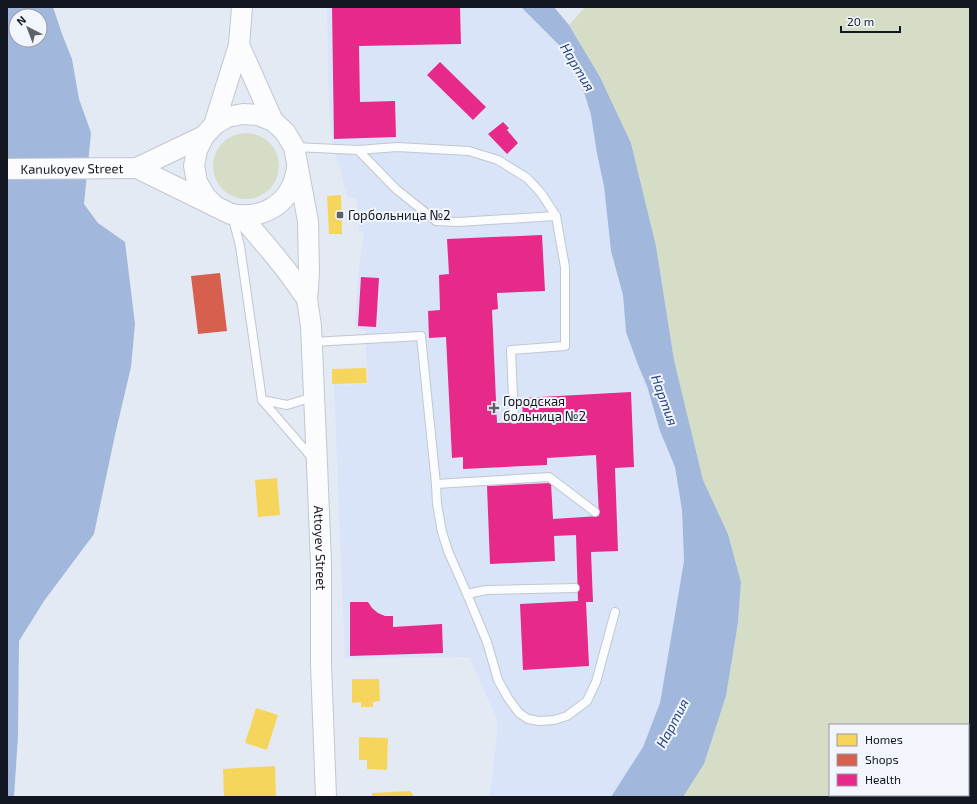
<svg xmlns="http://www.w3.org/2000/svg" width="977" height="804" font-family="'Exo 2',sans-serif">
<rect width="100%" height="100%" fill="#e4eaf4"/>
<polygon fill="#d9e4f8" points="327,7 521,7 560,46 584,92 591,115 597,154 604,186 611,251 623,295 626,332 638,365 647,386 660,431 675,467 682,510 684,561 660,703 643,747 611,797 489,797 491,786 497,735 497,720 469,657 345,659 334,385 368,384 366,348 366,331 355,327 358,276 364,232 359,233 357,199 347,196 332,140 329,106"/>
<g fill="#d5ddc6" fill-rule="evenodd">
<path d="M585,7h385v790h-287l21,-33 22,-68 12,-73 3,-41 -13,-48 -25,-54 -29,-120 -18,-114 -25,-103 -31,-66 -31,-52zM830,725h138v70h-138z"/>
<circle cx="246" cy="166" r="33"/>
</g>
<g fill="#a2b7dc" fill-rule="evenodd">
<path d="M7,7h46l9,27 10,25 7,40 9,25 3,9 -7,71 14,19 27,19 10,82 -4,43 -16,68 -21,99 -50,67 -25,40 -1,95 -4,61h-7zM16,16h24v24h-24z"/>
<polygon points="521,7 554,7 569,25 600,77 631,143 656,246 674,360 703,480 728,534 741,582 738,623 726,696 704,764 683,797 611,797 643,747 660,703 684,561 682,510 675,467 660,431 647,386 638,365 626,332 623,295 611,251 604,186 597,154 591,115 584,92 560,46"/>
</g>
<g fill="#f6d55c">
<polygon points="341,195 342,234 329,234 327,196"/>
<polygon points="366,368 367,383 332,384 332,369"/>
<polygon points="277,478 280,515 258,517 255,480"/>
<polygon points="352,679 379,679 380,701 373,702 373,707 361,707 361,702 352,703"/>
<polygon points="256,708 278,715 267,750 245,743"/>
<polygon points="359,737 388,738 387,770 367,769 367,760 359,760"/>
<polygon points="275,766 276,797 224,797 223,769"/>
<polygon points="410,791 415,797 372,797 372,793"/>
</g>
<polygon fill="#d6604d" points="220,273 227,331 198,334 191,276"/>
<g fill="#e7298a">
<polygon points="332,7 460,7 461,44 359,46 360,102 395,101 396,137 334,139"/>
<polygon points="440,62 486,107 473,120 427,75"/>
<polygon points="503,122 509,128 507,130 518,143 507,154 488,134"/>
<polygon points="542,235 545,291 497,293 498,309 492,310 497,423 523,422 522,398 631,392 634,467 615,468 618,551 591,552 593,602 586,602 589,666 523,670 520,604 578,601 576,535 554,536 555,561 490,564 487,486 551,483 553,519 599,516 596,455 547,458 547,465 463,469 463,457 452,458 446,337 429,338 428,311 440,310 439,275 449,274 447,239"/>
<polygon points="361,277 379,278 376,327 358,326"/>
<polygon points="350,602 368,602 372,608 378,613 385,616 393,616 393,627 442,624 443,653 350,656"/>
</g>
<g fill="none" stroke-linecap="round" stroke-linejoin="round">
<defs>
<g id="service">
<polyline points="295,147 358,150 397,147 469,151 498,160 527,178 541,193 556,216 565,267 565,346 511,350 514,419"/>
<polyline points="358,150 396,189 436,221 458,222 556,216"/>
<polyline points="232,215 240,246 262,400 287,405 313,397"/>
<polyline points="312,342 421,336 436,484 437,504 442,532 448,551 467,594 487,642 498,680 508,698 519,713 528,719 539,721 554,720 567,716 587,701 596,682 615,612"/>
<polyline points="262,400 314,460"/>
<polyline points="436,484 549,477 595,512"/>
<polyline points="467,594 486,590 575,588"/>
</g>
<g id="tertiary">
<polyline points="239,45 273,121"/>
<polyline points="214,125 239,45 242,7"/>
<path d="M137,168l94,46c34,6 61,-11 66,-46"/>
<path id="s1" d="M7,169l130,-1 67,-32"/>
<path id="s2" d="M216,207l-11,-11 -8,-14 -3,-16 3,-16 7,-14 10,-11 13,-8 16,-3 15,1 15,6 12,11 9,15 14,74 1,50 -1,17 -1,11 4,27 6,138 4,99v101l5,133"/>
<polyline points="241,216 270,250 287,271 307,299"/>
</g>
</defs>
<use href="#service" stroke="#c1c7d1" stroke-width="10"/>
<use href="#tertiary" stroke="#c1c7d1" stroke-width="22"/>
<use href="#service" stroke="#fbfcfd" stroke-width="8"/>
<use href="#tertiary" stroke="#fbfcfd" stroke-width="20"/>
</g>
<g fill="#5c616b" stroke="#f2f5fb" stroke-width="1.5">
<rect x="336" y="211" width="8" height="8" rx="2"/>
<path d="M492 402h4v4h4v4h-4v4h-4v-4h-4v-4h4z"/>
</g>
<g text-anchor="middle" dominant-baseline="central" stroke-width="4" stroke-linejoin="round" paint-order="stroke">
<g font-size="13" fill="#121721" stroke="#f2f5fb">
<text stroke="none"><textPath href="#s1" startOffset="65">Kanukoyev Street</textPath></text>
<text stroke="none"><textPath href="#s2" startOffset="594">Attoyev Street</textPath></text>
</g>
<g font-size="13" fill="#121721" stroke="#f2f5fb" text-anchor="start">
<text x="348" y="215">Горбольница №2</text>
<text x="503" y="401">Городская<tspan x="503" dy="15">больница №2</tspan></text>
</g>
<g font-size="14" font-style="italic" fill="#284784" stroke="#f2f5fb">
<text transform="translate(578 67) rotate(59)">Нартия</text>
<text transform="translate(665 400) rotate(70)">Нартия</text>
<text transform="translate(672 723) rotate(-62)">Нартия</text>
</g>
</g>
<rect width="977" height="804" fill="none" stroke="#121721" stroke-width="16"/>
<rect x="829" y="724" width="140" height="72" fill="#f2f5fb" stroke="#989ca4"/>
<rect x="837" y="734" width="20" height="12" fill="#f6d55c" stroke="#989ca4"/>
<text x="865" y="744" font-size="12" fill="#121721">Homes</text>
<rect x="837" y="754" width="20" height="12" fill="#d6604d" stroke="#989ca4"/>
<text x="865" y="764" font-size="12" fill="#121721">Shops</text>
<rect x="837" y="774" width="20" height="12" fill="#e7298a" stroke="#989ca4"/>
<text x="865" y="784" font-size="12" fill="#121721">Health</text>
<g transform="translate(28 28) rotate(318)"><circle r="19" fill="#f2f5fb" stroke="#989ca4"/>
<path d="M0-3L7 15L0 10L-7 15Z" fill="#5c616b"/>
<text y="-6" font-size="11" font-weight="bold" text-anchor="middle" fill="#121721">N</text>
</g>
<path d="M841 26v6h59v-6" fill="none" stroke="#121721" stroke-width="2"/>
<text x="847" y="26" font-size="12" fill="#121721" stroke="#f2f5fb" stroke-width="3" paint-order="stroke">20 m</text>
</svg>
